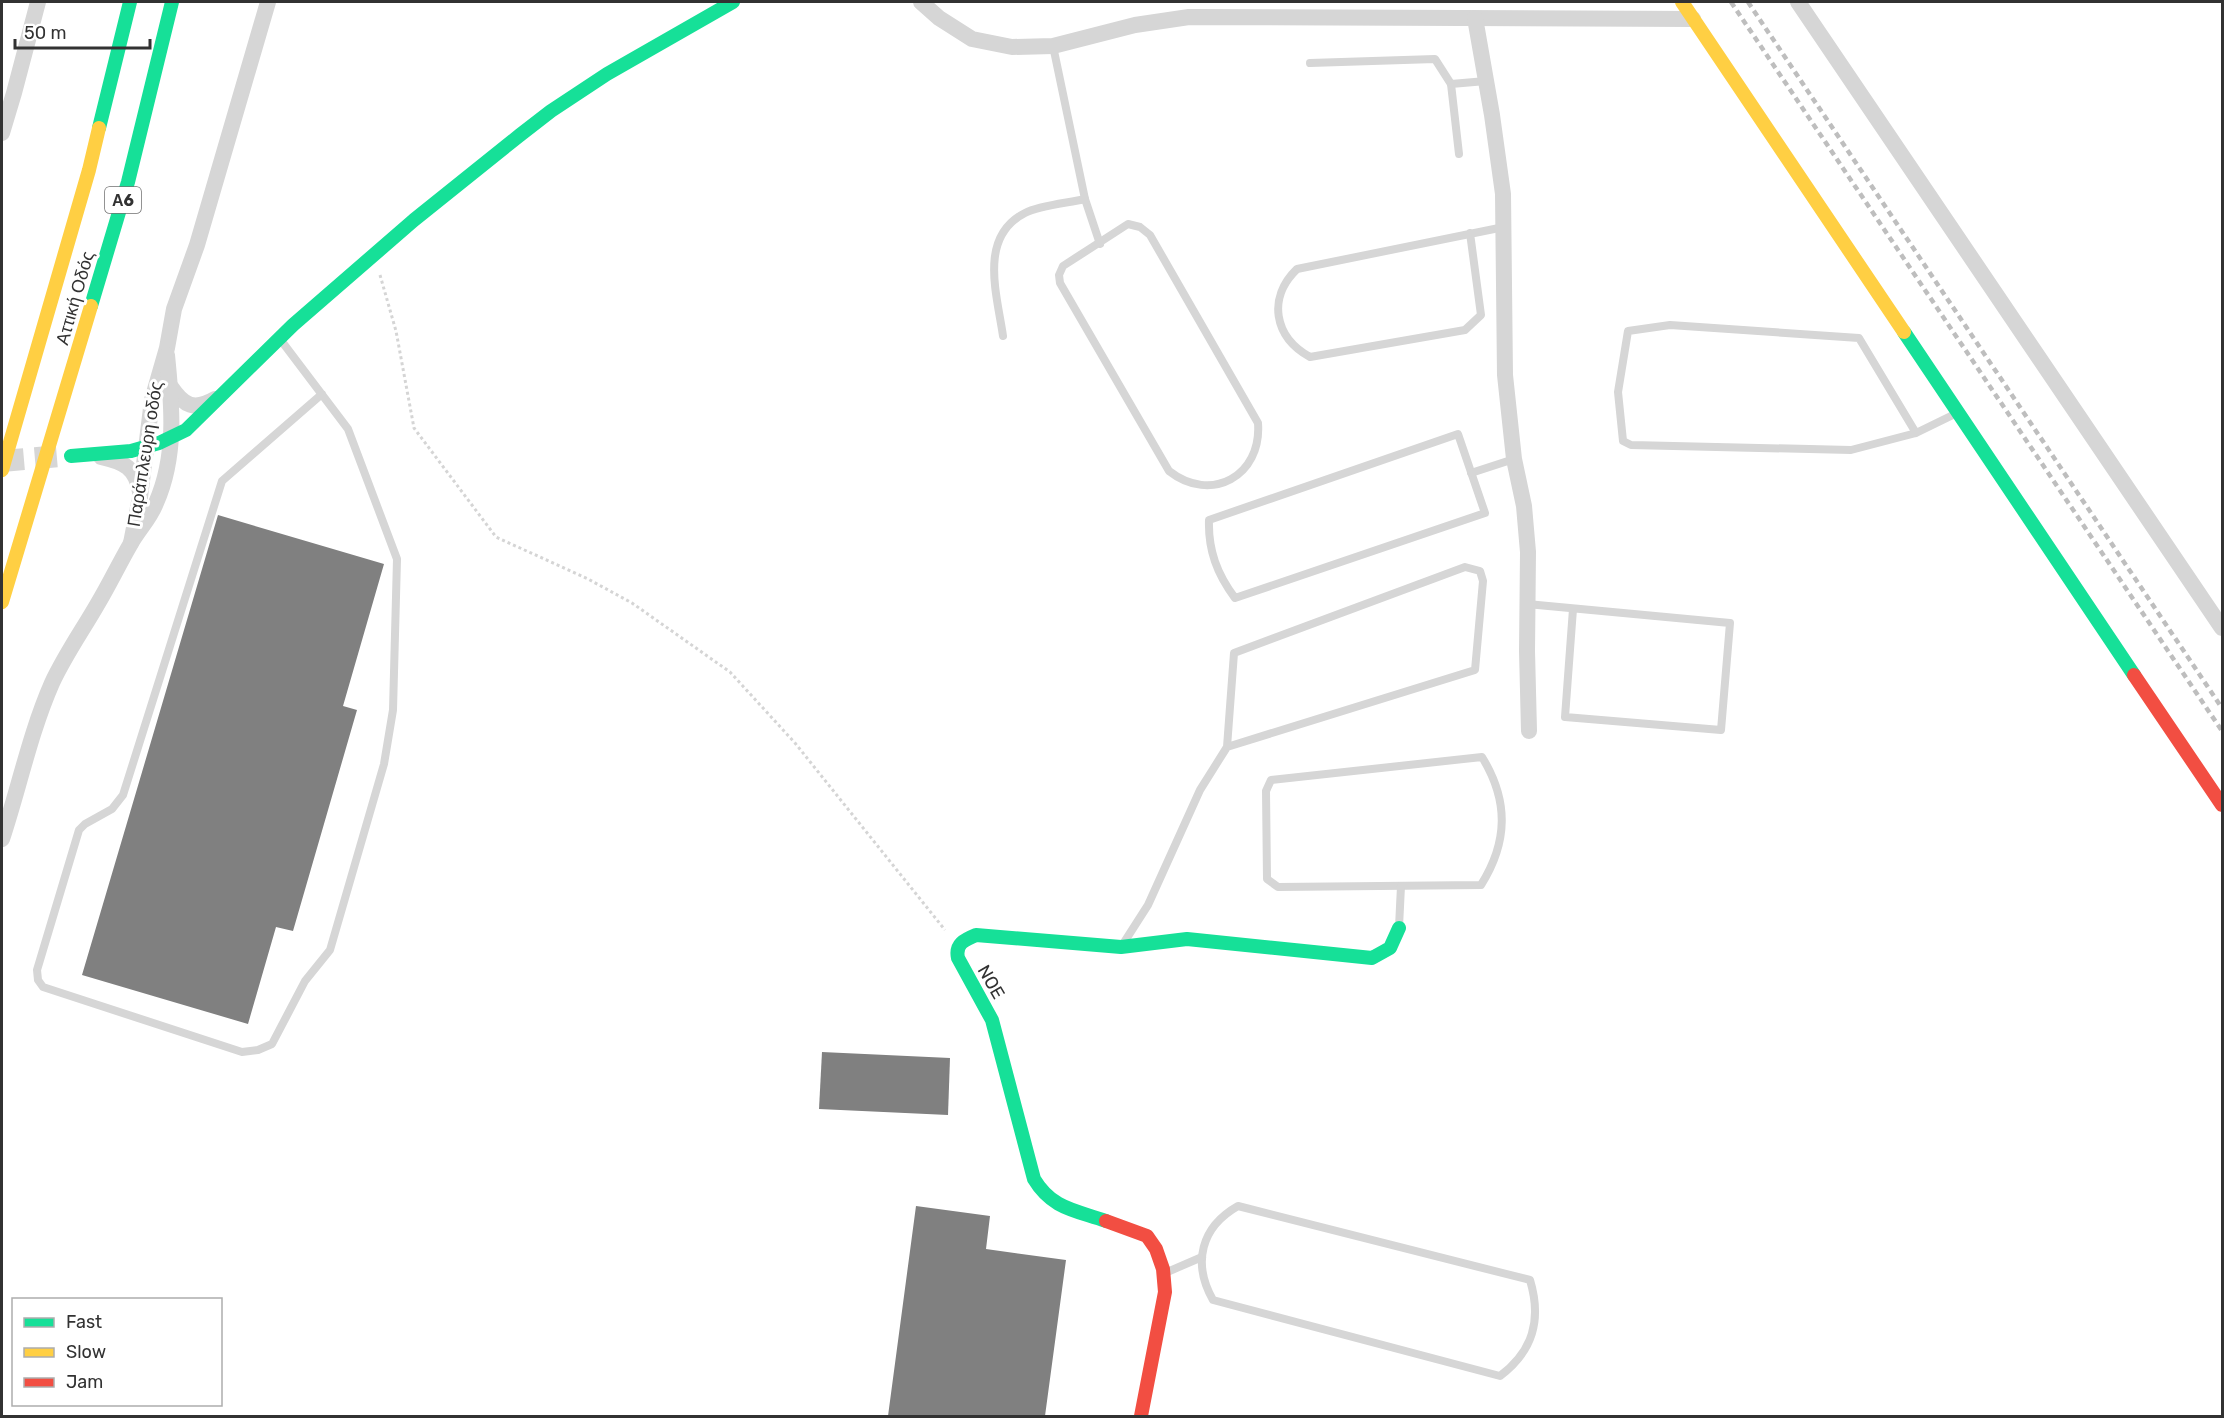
<svg xmlns="http://www.w3.org/2000/svg" width="2224" height="1418" font-family="Rubik,sans-serif">
<rect width="100%" height="100%" fill="#fff"/>
<g fill="#808080">
<polygon points="218,515 384,564 343,706 357,710 293,931 276,927 248,1024 82,975"/>
<polygon points="822,1052 950,1058 948,1115 819,1109"/>
<polygon points="916,1206 990,1216 986,1249 1066,1260 1045,1416 888,1416"/>
</g>
<g fill="none" stroke-linecap="round" stroke-linejoin="round">
<polyline stroke="#d6d6d6" stroke-width="22" stroke-dasharray="22 11" stroke-linecap="butt" points="2,461 60,456"/>
<polyline stroke="#d5d5d5" stroke-width="3" stroke-dasharray="3 3" stroke-linecap="butt" points="380,275 396,331 414,428 496,537 588,579 632,603 730,672 795,743 945,930"/>
<g stroke="#d6d6d6" stroke-width="8">
<polyline points="1053,46 1085,199 1100,244"/>
<polyline points="1310,63 1435,59 1451,84"/>
<polyline points="1459,154 1451,84 1486,81"/>
<path d="M1128,224l12,3 10,8 108,188c4,53 -47,81 -89,48l-109,-188 -1,-8 4,-9z"/>
<path d="M1470,233l11,82 -16,15 -155,27c-36,-20 -43,-59 -13,-88l207,-42"/>
<path d="M1003,336c-6,-42 -25,-99 22,-123 15,-8 43,-10 60,-14"/>
<polyline points="280,339 348,429 397,559 393,710 384,764 330,950 305,981 272,1044 258,1050 242,1052 43,987 38,980 37,970 79,830 85,824 112,809 123,795 222,481 322,394"/>
<polyline points="1916,433 1859,338 1670,325 1628,331 1618,392 1623,441 1631,445 1851,450 1916,433 1957,413"/>
<path d="M1458,434l27,79 -250,85c-18,-24 -27,-48 -26,-78z"/>
<polyline points="1471,473 1514,459"/>
<polyline points="1527,604 1730,623 1721,730 1565,717 1573,609"/>
<path d="M1482,757c27,44 26,85 -1,128l-203,2 -11,-8 -1,-88 5,-11z"/>
<polyline points="1399,927 1401,886"/>
<polyline points="1123,944 1148,905 1200,790 1227,747 1475,670 1483,581 1480,571 1465,567 1234,653 1227,747"/>
<path d="M1238,1206l292,74c12,40 3,71 -30,96l-287,-76c-21,-37 -12,-73 25,-94z"/>
<polyline points="1165,1273 1202,1257"/>
</g>
<g stroke="#d6d6d6" stroke-width="16">
<polyline points="921,2 939,18 972,39 1012,47 1053,46 1135,25 1189,17 1693,19"/>
<polyline points="1798,2 2222,628"/>
<polyline points="1475,18 1492,115 1503,194 1505,375 1514,459 1524,506 1528,552 1527,651 1529,731"/>
<polyline points="2,133 14,93 38,2"/>
<path d="M171,387c13,19 23,24 44,12"/>
<path d="M101,457c23,5 35,11 39,35"/>
<polyline points="131,543 140,497 152,400 167,348 174,309 197,245 268,2"/>
<path d="M2,839c17,-51 28,-106 50,-156 13,-28 30,-52 45,-78 12,-20 22,-41 33,-60 8,-15 20,-26 26,-42 21,-47 16,-99 11,-148"/>
</g>
<g stroke="#16e098" stroke-width="14">
<polyline points="99,128 130,2"/>
<polyline points="91,306 128,182 172,2"/>
<polyline points="1904,332 2134,675"/>
<polyline points="71,456 131,451 159,443 186,430 293,325 414,220 520,135 551,111 607,74 733,2"/>
<path d="M1106,1221c-31,-11 -54,-12 -72,-42l-42,-159 -34,-62c-3,-14 6,-18 18,-23l145,12 66,-8 185,19 18,-10 9,-20"/>
</g>
<g stroke="#ffcf43" stroke-width="14">
<polyline points="1682,2 1904,332"/>
<polyline points="2,470 89,170 99,128"/>
<polyline points="2,602 91,306"/>
</g>
<g stroke="#f24e42" stroke-width="14">
<polyline points="2134,675 2222,805"/>
<polyline points="1106,1221 1147,1236 1156,1249 1163,1269 1165,1292 1141,1416"/>
</g>
<g stroke="#bebebe" stroke-width="4.5" stroke-dasharray="6 4.5" stroke-linecap="butt">
<polyline points="1731,2 2222,731"/>
<polyline points="1748,2 2222,708"/>
</g>
</g>
<g text-anchor="middle" dominant-baseline="central" stroke-width="6" stroke-linejoin="round" paint-order="stroke">
<rect fill="#fff" stroke="#707070" stroke-width="1.5" x="105" y="187" width="36" height="26" rx="4.5"/>
<g font-size="16" font-weight="bold" fill="#323232">
<text x="123" y="200">Α6</text>
</g>
<g font-size="18" fill="#323232" stroke="#fff">
<text transform="translate(75 298) rotate(-74)">Αττική Οδός</text>
<text transform="translate(145 454) rotate(-81)">Παράπλευρη οδός</text>
<text transform="translate(991 982) rotate(60)">NOE</text>
</g>
</g>
<rect width="2224" height="1418" fill="none" stroke="#323232" stroke-width="6"/>
<rect x="12" y="1298" width="210" height="108" fill="#ffffff" stroke="#adadad" stroke-width="1.5"/>
<rect x="24" y="1318" width="30" height="9" fill="#16e098" stroke="#adadad" stroke-width="1.5"/>
<text x="66" y="1328" font-size="18" fill="#323232">Fast</text>
<rect x="24" y="1348" width="30" height="9" fill="#ffcf43" stroke="#adadad" stroke-width="1.5"/>
<text x="66" y="1358" font-size="18" fill="#323232">Slow</text>
<rect x="24" y="1378" width="30" height="9" fill="#f24e42" stroke="#adadad" stroke-width="1.5"/>
<text x="66" y="1388" font-size="18" fill="#323232">Jam</text>
<path d="M15 39v9h135v-9" fill="none" stroke="#323232" stroke-width="3"/>
<text x="24" y="39" font-size="18" fill="#323232" stroke="#ffffff" stroke-width="4.5" paint-order="stroke">50 m</text>
</svg>
